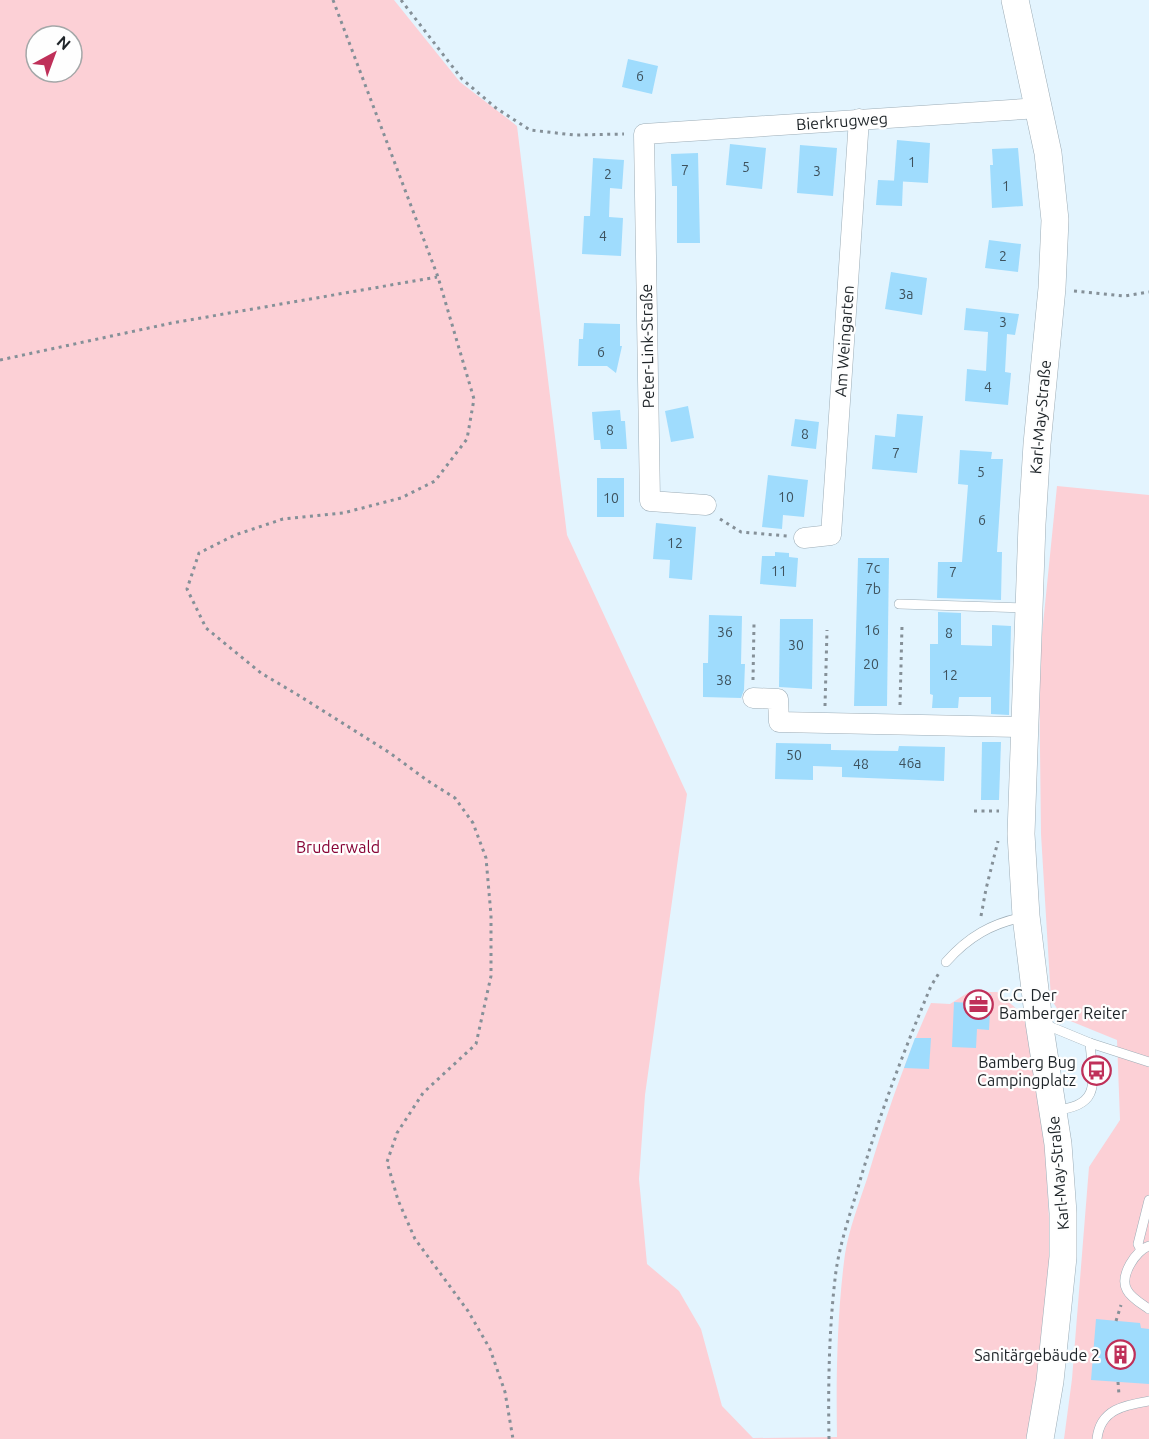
<svg xmlns="http://www.w3.org/2000/svg" width="1149" height="1439" font-family="Ubuntu,sans-serif">
<rect width="100%" height="100%" fill="#e3f4fe"/>
<g fill="#fcd0d6" fill-rule="evenodd">
<path d="M0,0h394l66,82 57,44 50,409 120,259 -42,301 -6,84 8,85 32,27 22,38 21,77 31,32 84,-1c-1,-61 0,-123 8,-183 4,-25 14,-51 22,-75 18,-60 38,-120 64,-176l19,1 19,-12h28l28,24 19,108 7,132 -20,183h-1031zM36,36h36v36h-36z"/>
<polygon points="1057,486 1149,495 1149,1439 1064,1439 1072,1379 1089,1167 1120,1120 1117,1040 1063,1018 1051,999 1041,834 1039,664"/>
</g>
<g fill="#9fdcfd">
<polygon points="628,59 658,66 652,94 622,87"/>
<polygon points="897,140 930,143 928,183 894,181"/>
<polygon points="730,144 766,148 762,189 726,185"/>
<polygon points="800,145 837,148 833,196 797,193"/>
<polygon points="1018,148 1023,206 992,208 990,165 993,165 992,149"/>
<polygon points="698,153 700,243 677,243 677,186 672,186 671,154"/>
<polygon points="593,158 624,160 622,189 610,188 609,217 623,218 621,256 582,254 584,216 590,216"/>
<polygon points="878,180 903,181 902,206 876,205"/>
<polygon points="989,240 1021,244 1018,272 985,268"/>
<polygon points="891,272 927,278 922,315 885,309"/>
<polygon points="966,308 1019,314 1015,335 1007,334 1005,372 1011,373 1008,405 965,401 967,369 986,371 988,332 964,330"/>
<polygon points="584,323 620,324 620,346 622,346 616,373 607,366 578,366 579,339 583,339"/>
<polygon points="688,406 694,438 671,442 665,411"/>
<polygon points="620,410 621,421 625,421 627,449 601,449 600,440 594,440 592,412"/>
<polygon points="897,414 923,416 917,473 872,469 875,435 895,437"/>
<polygon points="795,419 819,422 816,449 791,446"/>
<polygon points="960,450 992,452 991,459 1003,459 997,552 1002,552 1001,600 937,598 938,562 962,562 968,485 958,484"/>
<polygon points="768,475 808,480 804,517 783,515 782,529 762,527"/>
<rect x="597" y="478" width="27" height="39"/>
<polygon points="656,523 696,527 692,580 669,578 670,560 653,559"/>
<polygon points="775,552 789,553 789,557 798,558 796,587 760,584 762,556 775,556"/>
<polygon points="858,558 889,558 887,706 854,706"/>
<polygon points="938,612 961,613 961,645 992,646 992,625 1011,626 1009,715 991,714 991,697 959,697 958,708 932,708 933,695 930,694 930,644 938,644"/>
<polygon points="709,615 742,616 741,664 745,664 744,690 741,698 703,697 703,663 708,663"/>
<polygon points="780,619 813,619 812,689 779,687"/>
<polygon points="982,742 1001,742 999,800 981,800"/>
<polygon points="776,743 831,744 831,750 898,751 899,746 945,747 944,781 842,777 842,767 813,766 813,780 775,779"/>
<polygon points="971,993 991,994 989,1030 977,1029 976,1048 952,1047 954,1002 970,1003"/>
<polygon points="915,1038 931,1038 929,1069 904,1068"/>
<polygon points="1096,1319 1140,1323 1141,1328 1149,1329 1149,1384 1091,1380"/>
</g>
<g fill="none" stroke-linecap="round" stroke-linejoin="round">
<defs>
<g id="lane">
<polyline points="899,604 1026,608"/>
<path d="M946,962c22,-25 46,-39 78,-45"/>
<polyline points="1044,1024 1090,1043 1149,1062"/>
<path d="M1054,1110c49,-3 39,-30 36,-67"/>
<path d="M1149,1246c-13,4 -30,30 -22,44 4,8 15,14 22,19"/>
<polyline points="1141,1250 1138,1244 1149,1200"/>
<path d="M1097,1439c3,-30 28,-34 52,-38"/>
</g>
<g id="street">
<polyline points="706,505 650,501 644,134 1040,108"/>
<polyline points="804,538 831,535 859,119"/>
<polyline points="753,698 778,699 779,722 1024,727"/>
</g>
<polyline id="secondary" points="1015,0 1048,153 1055,220 1052,288 1037,444 1032,524 1021,834 1026,916 1039,1022 1058,1144 1063,1213 1063,1257 1050,1381 1040,1439"/>
</defs>
<use href="#lane" stroke="#9dadb7" stroke-width="10"/>
<use href="#street" stroke="#9dadb7" stroke-width="21"/>
<use href="#secondary" stroke="#9dadb7" stroke-width="28"/>
<g stroke="#859098" stroke-width="3" stroke-dasharray="3 4.5" stroke-linecap="butt">
<polyline points="333,0 438,277 474,399 467,439 435,481 401,498 343,513 283,519 235,535 199,553 187,589 206,628 261,673 298,695 390,753 428,781 455,798 473,823 486,858 491,915 491,976 476,1044 423,1093 397,1133 387,1162 398,1200 415,1239 468,1311 490,1349 505,1392 513,1439"/>
<polyline points="401,0 462,79 496,108 530,130 574,135 624,134"/>
<polyline points="1074,291 1125,296 1149,292"/>
<polyline points="0,360 172,323 437,277"/>
<polyline points="720,519 741,532 787,536"/>
<polyline points="753,680 754,624"/>
<polyline points="900,705 902,626"/>
<polyline points="825,706 827,630"/>
<polyline points="974,811 999,811"/>
<polyline points="981,916 986,889 998,841"/>
<polyline points="1116,1321 1121,1305"/>
<polyline points="1118,1382 1119,1395"/>
<path d="M829,1439c-1,-55 0,-113 7,-168 4,-27 13,-54 21,-80 20,-70 46,-138 74,-205l8,-13"/>
</g>
<use href="#lane" stroke="#fff" stroke-width="9"/>
<use href="#street" stroke="#fff" stroke-width="20"/>
<use href="#secondary" stroke="#fff" stroke-width="27"/>
</g>
<defs>
<symbol id="office-ring" viewBox="-11 -11 22 22"><circle r="9.5" fill="#fefefe" stroke="#bf3059" stroke-width="1.5"/><path d="M-6-3h4V-5.5h4V-3h4V5H-6ZM-1-4.5V-3h2v-1.5ZM-6 0V1H6V0Z" fill="#bf3059"/></symbol>
<symbol id="bus-ring" viewBox="-11 -11 22 22"><circle r="9.5" fill="#fefefe" stroke="#bf3059" stroke-width="1.5"/><path d="M-5-6H5V4H4V6H2V4H-2V6H-4V4H-5ZM-3.5-4V0h7V-4ZM-3.5 1.2v1.5H-2V1.2ZM2 1.2v1.5H3.5V1.2Z" fill="#bf3059"/></symbol>
<symbol id="building-ring" viewBox="-11 -11 22 22"><circle r="9.5" fill="#fefefe" stroke="#bf3059" stroke-width="1.5"/><path d="M-4-6H4V6H1V3H-1V6H-4ZM-2.5-4.3h1.7v1.8h-1.7ZM.8-4.3h1.7v1.8H.8ZM-2.5-1h1.7V.8h-1.7ZM.8-1h1.7V.8H.8Z" fill="#bf3059"/></symbol>
</defs>
<g fill-rule="evenodd">
<use href="#office-ring" x="962" y="988" width="33" height="33"/>
<use href="#bus-ring" x="1080" y="1054" width="33" height="33"/>
<use href="#building-ring" x="1104" y="1338" width="33" height="33"/>
</g>
<g text-anchor="middle" dominant-baseline="central" stroke-width="4.5" stroke-linejoin="round" paint-order="stroke">
<g font-size="14" fill="#3e525d">
<text x="640" y="76">6</text>
<text x="912" y="162">1</text>
<text x="746" y="167">5</text>
<text x="685" y="170">7</text>
<text x="817" y="171">3</text>
<text x="608" y="174">2</text>
<text x="1006" y="186">1</text>
<text x="603" y="236">4</text>
<text x="1003" y="256">2</text>
<text x="906" y="294">3a</text>
<text x="1003" y="322">3</text>
<text x="601" y="352">6</text>
<text x="988" y="387">4</text>
<text x="610" y="430">8</text>
<text x="805" y="434">8</text>
<text x="896" y="453">7</text>
<text x="981" y="472">5</text>
<text x="786" y="497">10</text>
<text x="611" y="498">10</text>
<text x="982" y="520">6</text>
<text x="675" y="543">12</text>
<text x="873" y="568">7c</text>
<text x="779" y="571">11</text>
<text x="953" y="572">7</text>
<text x="873" y="589">7b</text>
<text x="872" y="630">16</text>
<text x="725" y="632">36</text>
<text x="949" y="633">8</text>
<text x="796" y="645">30</text>
<text x="871" y="664">20</text>
<text x="950" y="675">12</text>
<text x="724" y="680">38</text>
<text x="794" y="755">50</text>
<text x="910" y="763">46a</text>
<text x="861" y="764">48</text>
</g>
<g font-size="16" fill="#1e2428" stroke="#fefefe">
<text transform="translate(842 121) rotate(-4)">Bierkrugweg</text>
<text transform="translate(844 341) rotate(-86)">Am Weingarten</text>
<text transform="translate(647 346) rotate(-91)">Peter-Link-Straße</text>
<text transform="translate(1040 417) rotate(-85)">Karl-May-Straße</text>
<text transform="translate(1058 1173) rotate(-95)">Karl-May-Straße</text>
</g>
<g font-size="16" fill="#880436" stroke="#fefefe">
<text x="338" y="847">Bruderwald</text>
</g>
<g font-size="16" fill="#1e2428" stroke="#fefefe" text-anchor="end">
<text x="999" y="995" text-anchor="start">C.C. Der<tspan x="999" dy="18">Bamberger Reiter</tspan></text>
<text x="1076" y="1062">Bamberg Bug<tspan x="1076" dy="18">Campingplatz</tspan></text>
<text x="1100" y="1355">Sanitärgebäude 2</text>
</g>
</g>
<g transform="translate(54 54) rotate(41)"><circle r="28" fill="#fefefe" stroke="#a4a7a8" stroke-width="1.5"/>
<path d="M0-4.5L10 22L0 15L-10 22Z" fill="#bf3059"/>
<text y="-9" font-size="16" font-weight="bold" text-anchor="middle" fill="#1e2428">N</text>
</g>
</svg>
